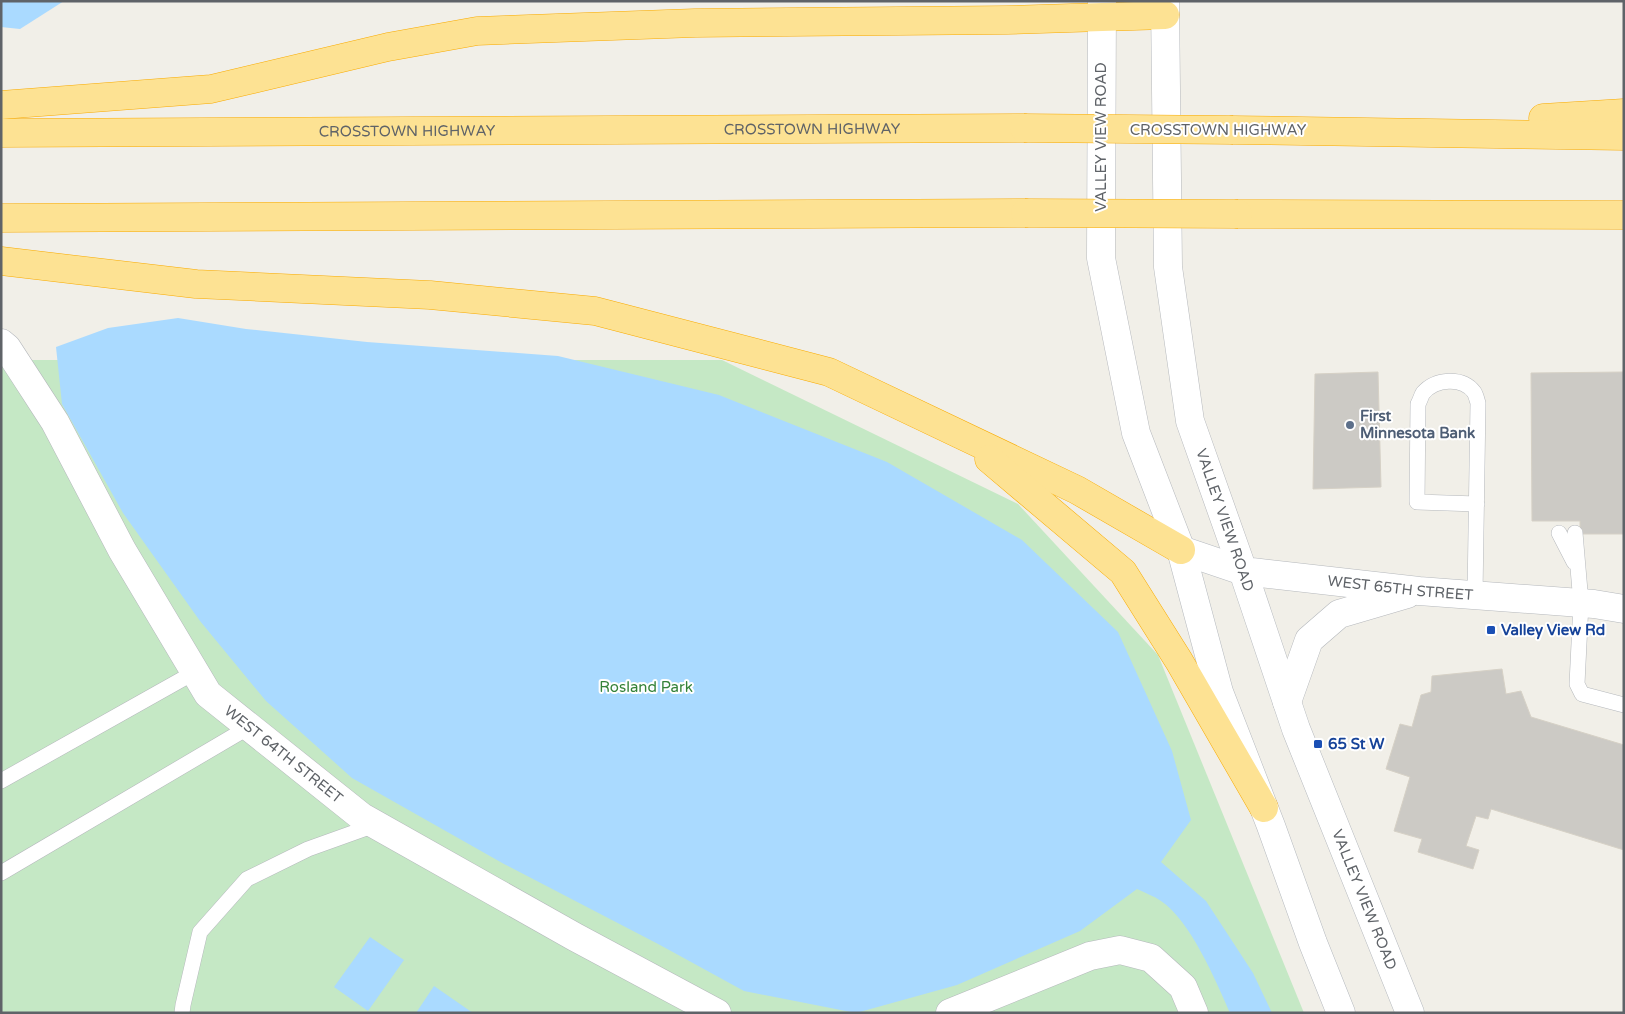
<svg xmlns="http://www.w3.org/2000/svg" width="1625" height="1014" font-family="'Varela Round',sans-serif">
<rect width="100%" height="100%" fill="#f1efe8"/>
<polygon fill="#c5e8c5" points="1,360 722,360 1018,504 1158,655 1304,1013 1,1013"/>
<g fill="#aadaff">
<polygon points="1,1 64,1 20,29 1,27"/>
<path d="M178,318l68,11 121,13 191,14 161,39 168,67 135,78 96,92 54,119 19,69 -30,42 45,39 47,72 19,40h-42c-14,-32 -40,-93 -69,-112 -7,-5 -16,-8 -24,-12l-57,42 -123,54 -101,28 -112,-22 -84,-46 -156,-81 -152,-86 -86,-77 -66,-80 -77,-108 -61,-109 -6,-57 52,-19z"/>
<polygon points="370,937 404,960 368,1011 334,987"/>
<polygon points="434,986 473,1013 416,1013"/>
</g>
<g fill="#cccac5" stroke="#d6d1c6">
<polygon points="1378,372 1381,487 1313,489 1315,374"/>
<polygon points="1624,372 1624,534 1580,534 1580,521 1532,521 1531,373"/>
<polygon points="1502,669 1506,694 1521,691 1531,717 1624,745 1624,850 1491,809 1488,819 1476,816 1466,846 1479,850 1473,869 1418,852 1422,839 1394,831 1410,777 1386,769 1400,724 1412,727 1421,695 1431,692 1432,676"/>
</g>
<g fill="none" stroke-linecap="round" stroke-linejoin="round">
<defs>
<g id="service">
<polyline points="1559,533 1574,562"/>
<polyline points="1575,533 1581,603 1577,684 1582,694 1624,705"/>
<path d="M1475,595l3,-192c-1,-3 -2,-8 -4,-11 -12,-16 -39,-13 -51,1 -2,3 -3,8 -5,11l-1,98 60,2"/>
<polyline points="1,781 195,672"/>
<polyline points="1,873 249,727"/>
<polyline points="182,1013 183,1005 200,932 247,879 308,849 375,825"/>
</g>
<g id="minor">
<path id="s1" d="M1,343l6,5 48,74 67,128 86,144 154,123 213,120 142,76"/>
<polyline points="950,1013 1090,956 1120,950 1151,958 1183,987 1194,1013"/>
</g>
<g id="tertiary">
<polyline points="1102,1 1101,258 1136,433 1181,550"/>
<path id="s2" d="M1165,1l3,266 22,154 53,150 176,20 175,13 30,5"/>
<polyline points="1287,702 1309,640 1339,614 1407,594"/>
</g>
<g id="secondary">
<path id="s3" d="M1181,550l62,21 53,158 114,284"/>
<polyline points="1181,550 1219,692 1271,826 1313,943 1341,1013"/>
</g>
<g id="motorway">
<polyline points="1,105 211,89 388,47 477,31 695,23 1007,20 1165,15"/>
<polyline points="1543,118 1624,113"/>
<polyline points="1233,130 1624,136"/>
<path id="s4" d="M1,133l1023,-5"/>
<polyline points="1238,214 1624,215"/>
<polyline points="1,218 1025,213"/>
<polyline points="1,261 196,284 430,295 595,311 829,372 1077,490 1181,550"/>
<polyline points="989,459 1123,572 1179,661 1264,808"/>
</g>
</defs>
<use href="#service" stroke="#b5b8bc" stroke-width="16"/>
<use href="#minor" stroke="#b5b8bc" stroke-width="29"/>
<use href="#tertiary" stroke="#b5b8bc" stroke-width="29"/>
<use href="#secondary" stroke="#b6babf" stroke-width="29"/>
<use href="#motorway" stroke="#f9ab00" stroke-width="29"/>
<use href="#service" stroke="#fff" stroke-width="15"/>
<use href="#minor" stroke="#fff" stroke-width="28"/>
<use href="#tertiary" stroke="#fff" stroke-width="28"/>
<use href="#secondary" stroke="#fff" stroke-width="28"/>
<use href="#motorway" stroke="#fde293" stroke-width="28"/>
<defs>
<g id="motorway-bridge">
<polyline points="1024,128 1233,130"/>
<polyline points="1025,213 1238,214"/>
</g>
</defs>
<use href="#motorway-bridge" stroke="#f9ab00" stroke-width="29" stroke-linecap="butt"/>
<use href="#motorway-bridge" stroke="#fde293" stroke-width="28"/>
</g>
<circle fill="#5c6f8a" stroke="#fff" stroke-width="2" cx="1350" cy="425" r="5"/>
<g fill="#1a4fb4" stroke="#fff" stroke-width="2">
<rect x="1486" y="625" width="10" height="10" rx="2.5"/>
<rect x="1313" y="739" width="10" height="10" rx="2.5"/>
</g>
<g text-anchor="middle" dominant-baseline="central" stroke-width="4" stroke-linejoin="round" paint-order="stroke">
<g font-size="15" fill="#5f6368" stroke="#fff">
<text stroke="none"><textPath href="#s4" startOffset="811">CROSSTOWN HIGHWAY</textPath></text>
<text x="1218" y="130">CROSSTOWN HIGHWAY</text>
<text stroke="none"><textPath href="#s4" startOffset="406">CROSSTOWN HIGHWAY</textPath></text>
<text transform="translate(1101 137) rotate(-90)">VALLEY VIEW ROAD</text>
<text transform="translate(1225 520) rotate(71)">VALLEY VIEW ROAD</text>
<text stroke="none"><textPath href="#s2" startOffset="739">WEST 65TH STREET</textPath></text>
<text stroke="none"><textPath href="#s1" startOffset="505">WEST 64TH STREET</textPath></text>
<text stroke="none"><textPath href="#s3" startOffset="416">VALLEY VIEW ROAD</textPath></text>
</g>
<g font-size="15" font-weight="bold" fill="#4e5e75" stroke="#fff" text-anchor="start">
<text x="1360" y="416">First<tspan x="1360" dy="17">Minnesota Bank</tspan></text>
</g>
<g font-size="15" font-weight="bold" fill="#164399" stroke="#fff" text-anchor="start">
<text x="1501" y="630">Valley View Rd</text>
<text x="1328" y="744">65 St W</text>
</g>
<g font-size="15" fill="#348238" stroke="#fff">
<text x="646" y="687">Rosland Park</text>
</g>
</g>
<rect width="1625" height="1014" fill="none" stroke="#5f6368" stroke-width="5"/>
</svg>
